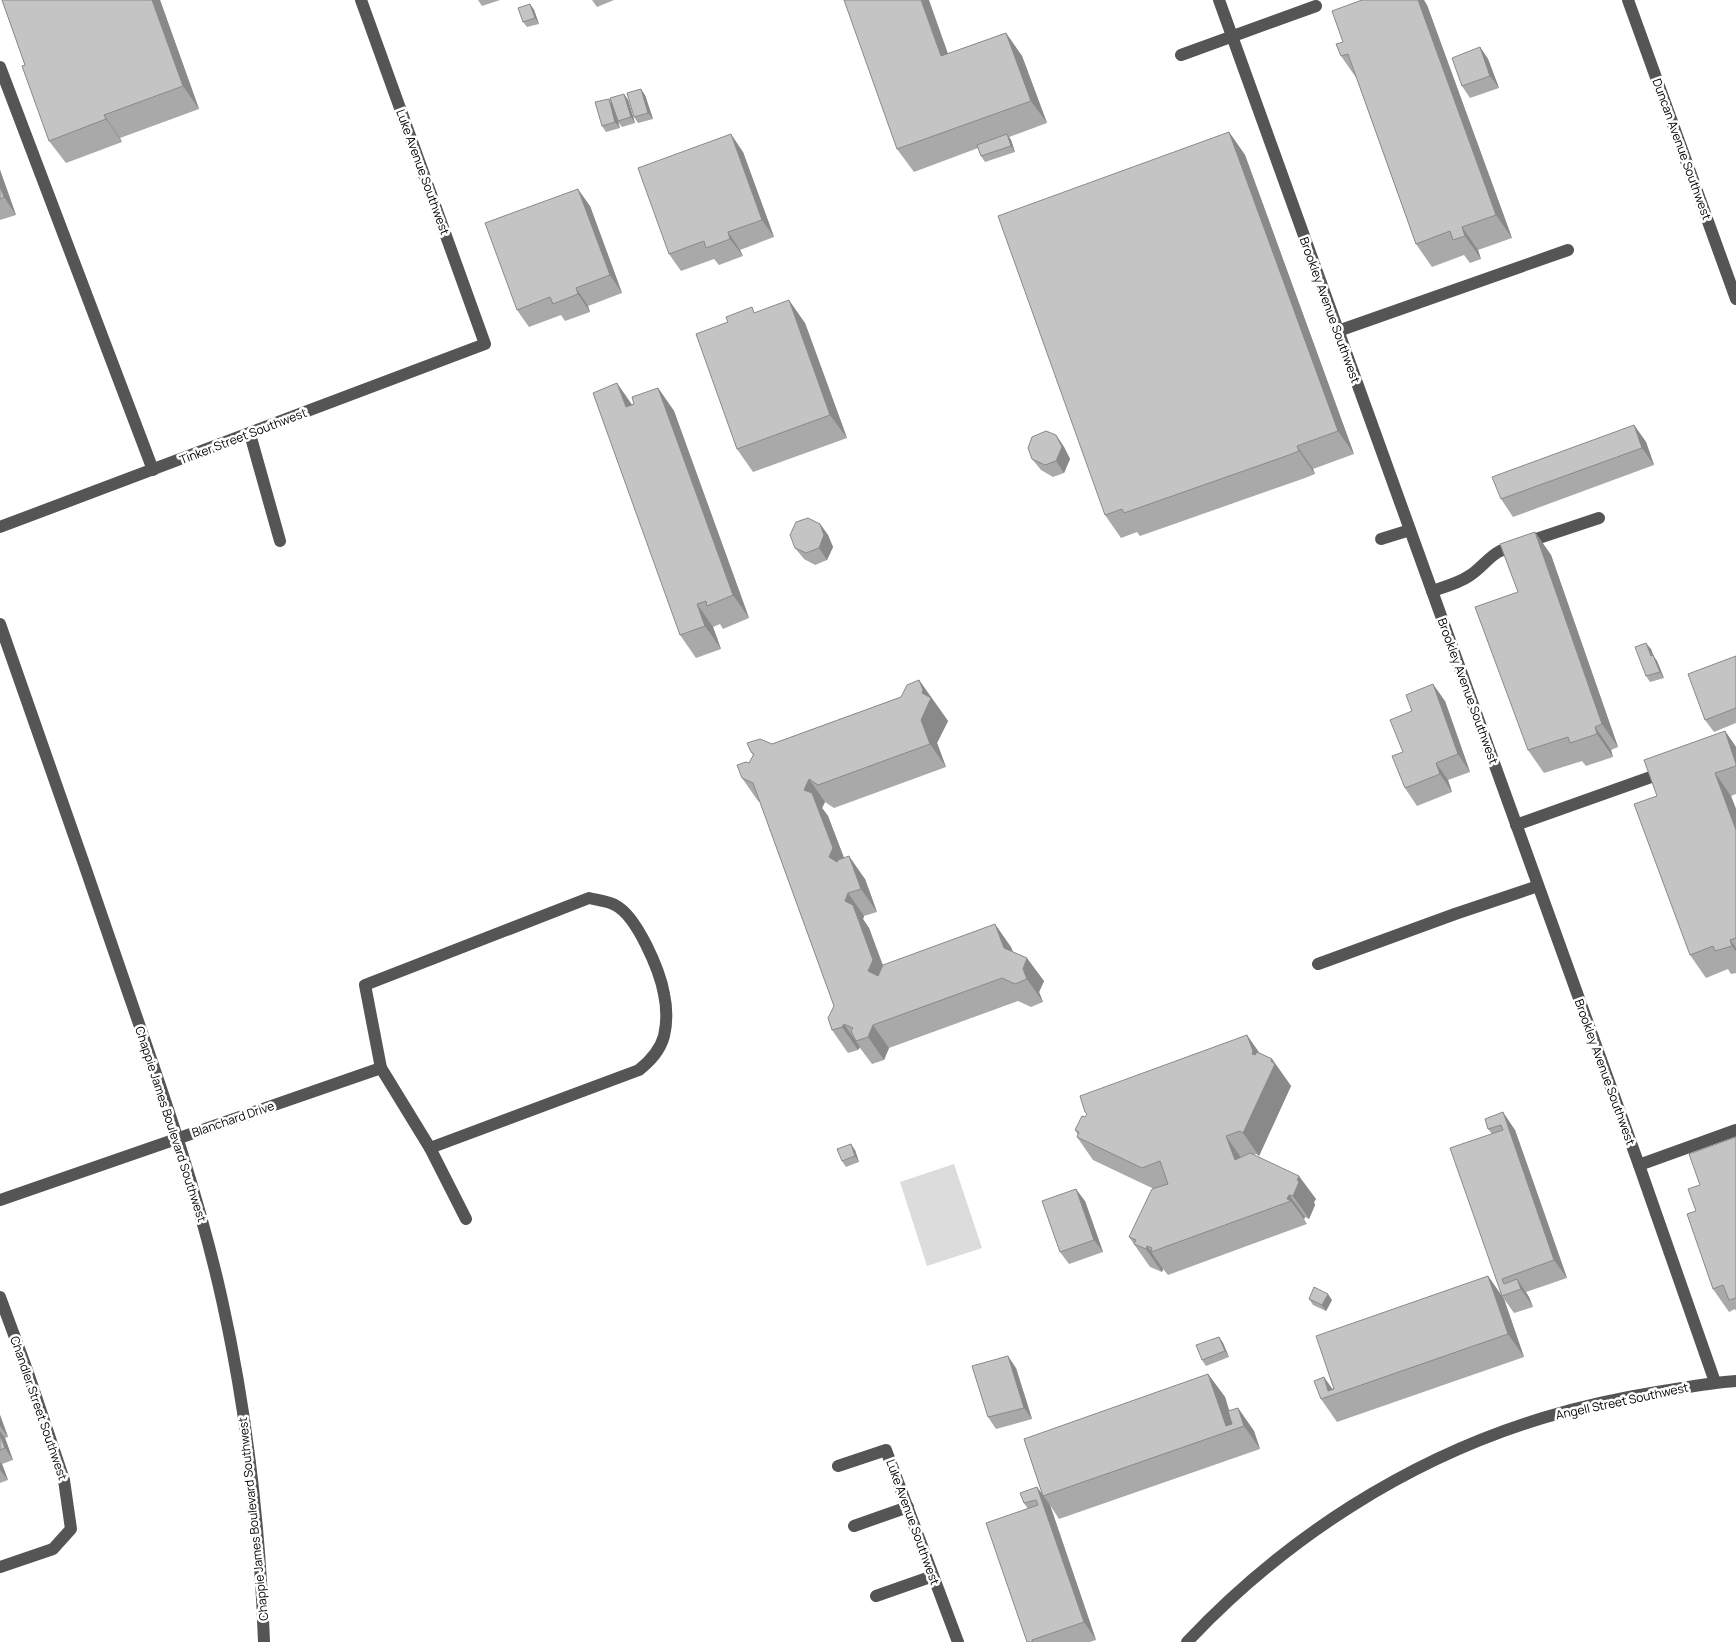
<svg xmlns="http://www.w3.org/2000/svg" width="1736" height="1642" font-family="Manrope,sans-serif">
<rect width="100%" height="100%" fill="#fff"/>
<polygon fill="#dcdcdc" points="954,1164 982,1248 927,1266 900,1182"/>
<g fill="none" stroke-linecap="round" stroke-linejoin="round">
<g stroke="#555" stroke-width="12">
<polyline points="1219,0 1639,1165 1715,1382"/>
<polyline points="1628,0 1736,299"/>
<polyline points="1181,55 1316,6"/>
<polyline points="0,67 153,470"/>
<polyline points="1338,331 1568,250"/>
<polyline points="250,434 280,541"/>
<polyline points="0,527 485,344 361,0"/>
<polyline points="1381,539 1410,530"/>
<path d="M1432,591c12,-4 27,-8 37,-15 12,-7 19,-19 31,-25l99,-33"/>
<path d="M0,624c43,123 87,247 129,371 35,101 70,201 93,305 25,112 38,228 42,342"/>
<polyline points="1516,825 1665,772"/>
<path d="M589,898c8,2 19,3 26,7 22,11 45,66 49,89 3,14 3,29 0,42 -4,15 -14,25 -25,34l-209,78 -49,-80 -16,-83z"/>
<polyline points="1318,964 1455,914 1538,886"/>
<polyline points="430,1148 466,1219"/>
<polyline points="1639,1165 1736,1130"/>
<polyline points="0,1200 381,1068"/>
<polyline points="0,1297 27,1370 64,1480 71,1529 53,1549 0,1567"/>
<polyline points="838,1466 886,1450 958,1642"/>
<polyline points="854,1526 908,1507"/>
<polyline points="876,1596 933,1576"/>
<path d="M1187,1642c98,-104 222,-184 359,-225 37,-11 74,-19 111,-25 26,-4 52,-9 79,-11"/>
</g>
</g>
<g fill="#a9a9a9">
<polygon points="2,0 160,0 199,109 120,138 122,142 66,163 49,141 25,65"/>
<polygon points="478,0 500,0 482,6"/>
<polygon points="592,0 614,0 597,7"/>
<polygon points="530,4 534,10 539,24 527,27 523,22"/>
<polygon points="1427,5 1512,238 1478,250 1481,259 1470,263 1464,255 1432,267 1416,244 1357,79 1341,56 1343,42"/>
<polygon points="1006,33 1022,56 1047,123 1009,137 1011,140 1015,152 985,162 981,156 978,148 914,172 897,149 948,54"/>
<polygon points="1480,47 1488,59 1499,88 1470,98 1462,86"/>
<polygon points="624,94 628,100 635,123 622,127 618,122 620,128 606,132 602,126 612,104"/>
<polygon points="645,95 653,119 638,123 634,117"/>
<polygon points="1229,132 1245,155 1354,454 1313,469 1315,474 1305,478 1140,536 1137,532 1121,538 1105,515"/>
<polygon points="743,152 774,237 740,250 743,256 719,265 714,259 681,271 669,254"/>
<polygon points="0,170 16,215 0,220"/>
<polygon points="590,206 622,293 588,306 590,312 565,321 561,315 529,327 517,310"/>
<polygon points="756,312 805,323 847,438 753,472 737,449"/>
<polygon points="658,388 674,411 749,618 723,629 720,624 713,627 721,649 696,658 680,635 632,405"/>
<polygon points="1634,425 1646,442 1654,465 1513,517 1501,499"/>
<polygon points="1056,435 1064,447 1070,459 1064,473 1053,477 1041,470 1032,459"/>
<polygon points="820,524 828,535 833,547 827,560 815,565 804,559 795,548"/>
<polygon points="1535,532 1551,555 1618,747 1611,750 1613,757 1586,766 1582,761 1544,773 1528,750 1518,592"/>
<polygon points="1651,649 1653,656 1657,661 1664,678 1650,682 1646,676"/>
<polygon points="1736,656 1736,723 1714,732 1705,720"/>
<polygon points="919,680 948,721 937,743 946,767 834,808 825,802 822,808 828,816 844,858 865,879 877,912 864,916 863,919 869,928 883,965 1011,947 1013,952 1044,981 1039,992 1043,1002 1031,1007 1018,1001 889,1048 884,1060 872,1064 860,1048 860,1047 858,1050 848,1053 832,1030 834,1006 760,802 758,801 742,778 753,755 751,752 901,697"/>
<polygon points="1445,701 1470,772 1448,780 1452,792 1417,806 1405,788"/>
<polygon points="1725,731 1736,747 1736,794 1731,796 1736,809 1736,973 1731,974 1728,969 1706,978 1690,955 1657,796"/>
<polygon points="1260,1053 1272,1059 1291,1086 1259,1156 1256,1154 1254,1155 1316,1199 1314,1202 1315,1205 1309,1219 1305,1217 1304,1219 1307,1224 1168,1275 1163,1269 1162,1272 1150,1267 1129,1237 1154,1189 1093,1160 1077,1137 1078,1135 1075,1130 1087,1115 1085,1112"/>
<polygon points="1485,1119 1515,1130 1567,1278 1526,1292 1529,1297 1533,1307 1514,1313 1502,1296 1492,1134 1488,1129"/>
<polygon points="1736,1137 1736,1311 1735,1309 1729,1312 1713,1289 1696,1211 1700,1185"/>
<polygon points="855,1150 859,1162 846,1167 842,1161"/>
<polygon points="1085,1201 1103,1252 1069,1264 1060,1252"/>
<polygon points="1488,1276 1504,1299 1524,1357 1337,1422 1321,1399 1332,1389"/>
<polygon points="1309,1299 1332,1300 1326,1311 1313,1305"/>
<polygon points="1219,1337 1223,1343 1229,1357 1206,1366 1202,1360"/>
<polygon points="1016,1368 1032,1419 996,1429 988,1417"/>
<polygon points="1208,1374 1225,1397 1229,1411 1238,1408 1254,1431 1260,1449 1059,1519 1050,1505 1096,1640 1090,1642 1027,1642 1028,1509 1024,1503 1037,1487 1043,1495"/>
<polygon points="0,1415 8,1437 5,1438 13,1460 2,1464 8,1480 0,1483"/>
</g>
<g fill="#898989">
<polygon points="152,0 160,0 199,109 183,86"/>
<polygon points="921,0 929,0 957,79 941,56"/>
<polygon points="1418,0 1424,0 1427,5 1512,238 1496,215"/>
<polygon points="530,4 534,10 539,24 535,18"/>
<polygon points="1006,33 1022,56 1047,123 1031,101"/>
<polygon points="1480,47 1488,59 1499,88 1490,76"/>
<polygon points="641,89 645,95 653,119 648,113"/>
<polygon points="624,94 628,100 635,123 631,117"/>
<polygon points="609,99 613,105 620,128 615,122"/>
<polygon points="104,115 120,138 122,142 106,119"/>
<polygon points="1229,132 1245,155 1354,454 1338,431"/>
<polygon points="731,134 743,152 774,237 762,220"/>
<polygon points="1007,134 1011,140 1015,152 1011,146"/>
<polygon points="0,170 16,215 4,197 0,186"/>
<polygon points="578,189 590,206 622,293 610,275"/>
<polygon points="1462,227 1478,250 1481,259 1465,236"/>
<polygon points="728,232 740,250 743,256 730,239"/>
<polygon points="576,288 588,306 590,312 578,294"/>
<polygon points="789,300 805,323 847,438 830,415"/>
<polygon points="617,383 633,406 626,407"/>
<polygon points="658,388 674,411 749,618 733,595"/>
<polygon points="1634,425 1646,442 1654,465 1642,448"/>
<polygon points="1056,435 1064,447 1070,459 1064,473 1056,461"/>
<polygon points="1297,446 1313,469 1315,474 1299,451"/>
<polygon points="820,524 828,535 833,547 827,560 819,548"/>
<polygon points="1535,532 1551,555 1618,747 1602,724"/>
<polygon points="697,604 713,627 721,649 705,626"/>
<polygon points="1646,643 1651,649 1656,662 1651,656"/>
<polygon points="1653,655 1657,661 1664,678 1660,672"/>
<polygon points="919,680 948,721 937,743 946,767 930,744 921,720 922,693"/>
<polygon points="1433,684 1445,701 1470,772 1458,754"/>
<polygon points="1595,727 1611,750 1613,757 1597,734"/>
<polygon points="1725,731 1736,747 1736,764"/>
<polygon points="1436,763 1448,780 1452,792 1440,774"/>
<polygon points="1715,773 1731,796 1736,809 1736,830"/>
<polygon points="809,779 825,802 822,808 828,816 849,871 829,857 804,790"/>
<polygon points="849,856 865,879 877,912 861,889"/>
<polygon points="848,893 864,916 863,919 869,928 889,983 868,971 845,901"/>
<polygon points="995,924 1011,947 1020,971 1004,948"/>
<polygon points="1730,940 1736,948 1736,951 1732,946"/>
<polygon points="1027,958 1044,981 1039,992 1043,1002 1027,979 1023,969"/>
<polygon points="844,1024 860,1047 858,1050 842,1027"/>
<polygon points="873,1025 889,1048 884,1060 868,1037"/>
<polygon points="1247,1035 1263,1058 1252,1054"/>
<polygon points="1272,1059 1291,1086 1259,1156 1243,1133"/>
<polygon points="1503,1112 1515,1130 1567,1278 1554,1260"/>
<polygon points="1226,1136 1242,1159 1235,1160"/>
<polygon points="851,1144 855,1150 859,1162 855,1156"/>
<polygon points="1299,1176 1316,1199 1314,1202 1315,1205 1309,1219 1293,1196 1297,1180"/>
<polygon points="1076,1189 1085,1201 1103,1252 1094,1240"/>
<polygon points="1289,1195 1305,1217 1304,1219 1291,1201 1287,1199"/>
<polygon points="1147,1246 1163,1269 1162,1272 1146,1249"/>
<polygon points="1488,1276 1504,1299 1524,1357 1508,1334"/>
<polygon points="1517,1279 1529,1297 1533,1307 1521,1289"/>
<polygon points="1328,1294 1332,1300 1326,1311 1322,1305"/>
<polygon points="1219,1337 1223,1343 1229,1357 1225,1351"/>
<polygon points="1008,1356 1016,1368 1032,1419 1024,1408"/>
<polygon points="1208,1374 1225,1397 1235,1429 1226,1426"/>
<polygon points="1324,1377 1336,1394 1328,1391"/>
<polygon points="1238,1408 1254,1431 1260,1449 1244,1426"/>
<polygon points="0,1415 8,1437 0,1426"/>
<polygon points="0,1431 5,1438 13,1460 5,1448 0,1435"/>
<polygon points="0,1462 2,1464 8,1480 0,1470"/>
<polygon points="1037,1487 1050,1505 1096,1640 1084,1622"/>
</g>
<g fill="#c4c4c4" stroke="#898989">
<polygon points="2,0 152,0 183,86 104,115 106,119 49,141 22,66 25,65"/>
<polygon points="844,0 921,0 941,56 1006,33 1031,101 897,149"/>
<polygon points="1362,0 1418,0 1496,215 1462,227 1465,236 1453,240 1450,231 1416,244 1348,54 1341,56 1336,44 1343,42 1332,11"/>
<polygon points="530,4 535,18 523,22 518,8"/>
<polygon points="1480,47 1490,76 1462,86 1452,58"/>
<polygon points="641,89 648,113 634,117 627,93"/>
<polygon points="624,94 631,117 618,121 610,98"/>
<polygon points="609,99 615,122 602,126 595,102"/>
<polygon points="1229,132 1338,431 1297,446 1299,451 1289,455 1124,513 1122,509 1105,515 998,216"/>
<polygon points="731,134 762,220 728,232 730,239 706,248 704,241 669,254 638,168"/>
<polygon points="1007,134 1011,146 981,156 977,145"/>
<polygon points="0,186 4,197 0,199"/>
<polygon points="578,189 610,275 576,288 578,294 553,304 550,297 517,310 485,223"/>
<polygon points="789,300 830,415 737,449 696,334 728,322 726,317 752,307 754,313"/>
<polygon points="617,383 626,407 634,404 632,397 658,388 733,595 707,606 706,601 697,604 705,626 680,635 593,393"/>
<polygon points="1634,425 1642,448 1501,499 1492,477"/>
<polygon points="1046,431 1056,435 1062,447 1056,461 1045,465 1032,459 1028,448 1032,437"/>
<polygon points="808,518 820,524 824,535 819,548 806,553 795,548 790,535 796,522"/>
<polygon points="1535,532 1602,724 1595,727 1597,734 1570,743 1568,737 1528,750 1475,607 1518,592 1500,544"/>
<polygon points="1646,643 1651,656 1653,655 1660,672 1646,676 1635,647"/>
<polygon points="1736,656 1736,708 1705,720 1688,674"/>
<polygon points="919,680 923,690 922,693 931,698 921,720 930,744 818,785 809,779 804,790 812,793 833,848 829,857 837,862 838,860 849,856 861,889 848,893 845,901 853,905 873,960 868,971 878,976 883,965 995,924 1004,948 1027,958 1023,969 1027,979 1015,984 1002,978 873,1025 868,1037 856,1041 851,1031 853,1028 844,1024 842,1027 832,1030 828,1018 834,1006 753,783 742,778 737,765 746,762 749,763 754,754 751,752 747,743 760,739 772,744 901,697 907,685"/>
<polygon points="1433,684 1458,754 1436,763 1440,774 1405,788 1392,756 1403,752 1390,720 1412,711 1406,695"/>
<polygon points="1725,731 1736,764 1736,766 1715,773 1736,830 1736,938 1730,940 1732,946 1715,951 1713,946 1690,955 1634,804 1657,796 1644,760"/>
<polygon points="1247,1035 1253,1051 1252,1054 1255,1055 1257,1052 1272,1059 1271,1061 1275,1064 1243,1133 1240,1131 1226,1136 1235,1160 1250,1153 1299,1176 1297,1180 1299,1182 1293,1196 1289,1195 1287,1199 1291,1201 1151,1252 1152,1248 1147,1246 1146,1249 1134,1244 1136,1240 1129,1237 1152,1189 1168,1184 1160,1161 1142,1168 1077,1137 1079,1132 1075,1130 1082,1116 1085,1117 1087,1114 1085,1112 1080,1096"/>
<polygon points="1503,1112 1554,1260 1502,1279 1504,1284 1517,1279 1521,1289 1502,1296 1450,1148 1503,1130 1501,1125 1488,1129 1485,1119"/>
<polygon points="1736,1137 1736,1298 1729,1300 1723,1285 1713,1289 1687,1214 1696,1211 1688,1189 1700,1185 1689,1154"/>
<polygon points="851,1144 855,1156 842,1161 837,1149"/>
<polygon points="1076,1189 1094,1240 1060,1252 1042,1201"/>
<polygon points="1488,1276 1508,1334 1321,1399 1314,1381 1324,1377 1328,1391 1334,1389 1316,1336"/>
<polygon points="1314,1287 1328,1294 1322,1305 1309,1299"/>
<polygon points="1219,1337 1225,1351 1202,1360 1196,1345"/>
<polygon points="1008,1356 1024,1408 988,1417 972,1366"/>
<polygon points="1208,1374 1226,1426 1232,1424 1228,1411 1238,1408 1244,1426 1043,1496 1024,1439"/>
<polygon points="0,1435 5,1448 0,1450"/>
<polygon points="1037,1487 1084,1622 1032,1640 1033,1642 1027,1642 986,1523 1038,1505 1036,1500 1024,1503 1020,1493"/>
</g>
<g text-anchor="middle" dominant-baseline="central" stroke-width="5" stroke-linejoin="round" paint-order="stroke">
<g font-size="12" fill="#000" stroke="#fff">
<text transform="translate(1682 149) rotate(70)">Duncan Avenue Southwest</text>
<text transform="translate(423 172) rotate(70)">Luke Avenue Southwest</text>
<text transform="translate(1330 310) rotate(70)">Brookley Avenue Southwest</text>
<text transform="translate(243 436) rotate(-21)">Tinker Street Southwest</text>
<text transform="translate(1468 691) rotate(70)">Brookley Avenue Southwest</text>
<text transform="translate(1605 1072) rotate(70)">Brookley Avenue Southwest</text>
<text transform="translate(233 1119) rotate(-19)">Blanchard Drive</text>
<text transform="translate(171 1124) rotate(72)">Chappie James Boulevard Southwest</text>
<text transform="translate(1622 1401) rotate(-12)">Angell Street Southwest</text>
<text transform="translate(39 1408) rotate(71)">Chandler Street Southwest</text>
<text transform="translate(253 1519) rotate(-96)">Chappie James Boulevard Southwest</text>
<text transform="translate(913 1522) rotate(70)">Luke Avenue Southwest</text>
</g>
</g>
</svg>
